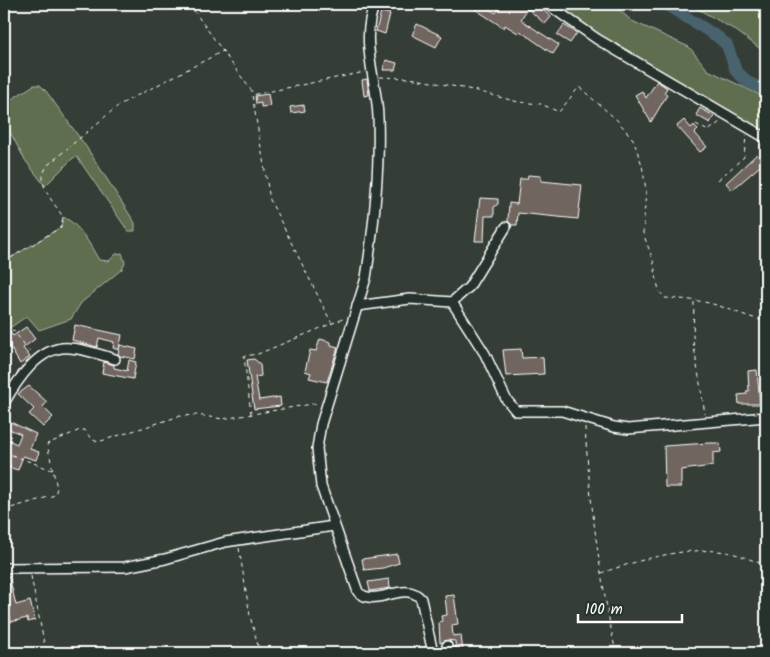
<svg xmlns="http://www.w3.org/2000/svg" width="770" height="657" font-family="Kalam,sans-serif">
<rect width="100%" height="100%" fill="#353d37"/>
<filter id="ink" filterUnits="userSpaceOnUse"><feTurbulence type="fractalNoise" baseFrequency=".02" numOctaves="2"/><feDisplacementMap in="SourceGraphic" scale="10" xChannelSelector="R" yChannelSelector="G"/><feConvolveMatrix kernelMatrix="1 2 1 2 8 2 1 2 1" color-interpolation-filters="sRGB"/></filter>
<g filter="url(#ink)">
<g fill="#5f6e50" stroke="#afb6a8">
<polygon points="547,4 612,4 632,21 689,47 708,70 766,98 766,138"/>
<polygon points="689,4 766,4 766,53 735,30"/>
<polygon points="34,85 40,85 46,91 87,148 135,223 135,231 128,231 77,157 73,158 45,186 25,160 4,121 4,104"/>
<path d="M63,217c17,7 27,28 36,43l10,1 7,-7 6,-1 3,10 -3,6 -41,34 -10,16 -32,11 -12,-14 -23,16v-70l57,-35z"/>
</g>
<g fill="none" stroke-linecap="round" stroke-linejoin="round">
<polyline stroke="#4a646e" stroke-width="12" points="665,4 718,37 727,45 736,71 749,83 766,90"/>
</g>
<g fill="#71655f" stroke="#fff">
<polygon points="467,4 480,4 496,13 501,4 536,4 551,17 545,24 527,8 521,20 559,45 553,54 520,31 518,33 505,25 504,28"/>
<polygon points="381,12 390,14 385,34 376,31"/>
<polygon points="417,24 442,36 436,47 412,35"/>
<polygon points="564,25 577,33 570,43 557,35"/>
<polygon points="386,60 397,63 395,70 383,70"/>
<polygon points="367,79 369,95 364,96 362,80"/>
<polygon points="657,81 667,88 664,93 667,95 651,122 635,95 642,91 646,98"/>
<polygon points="268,94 270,106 261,107 261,103 256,104 255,96"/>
<polygon points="304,105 305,111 291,113 290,107"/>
<polygon points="700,108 714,116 710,123 696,115"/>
<polygon points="684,120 691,128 694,125 698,130 695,133 707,147 700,152 677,126"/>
<polygon points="766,152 766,161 732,190 726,183 757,154 760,157"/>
<polygon points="528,175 541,176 541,181 582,185 578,219 518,213 517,225 512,225 508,221 509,203 517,204 520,179 527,179"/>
<polygon points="480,198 498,199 498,204 494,207 494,216 485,216 484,241 475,241"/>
<polygon points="75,325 122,335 119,350 113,348 114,342 99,338 97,347 72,340"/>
<polygon points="26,327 35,339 23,348 30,357 20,364 4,337 10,332 13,336"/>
<polygon points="320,339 331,342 331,345 338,347 327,382 309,378 311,373 305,371 310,350 316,351"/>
<polygon points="120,345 137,349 135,359 120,356 118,354"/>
<polygon points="521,349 522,358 543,357 544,374 506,376 503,350"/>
<polygon points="254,359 260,364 261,376 255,377 259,400 280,397 281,406 254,409 247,360"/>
<polygon points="129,360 136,362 133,379 102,373 104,362 114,365 114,368 127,371"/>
<polygon points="757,370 760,404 739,404 738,395 747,394 746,391 749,391 748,371"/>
<polygon points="29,386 47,402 43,407 53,417 43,427 29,414 34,409 18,394"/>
<polygon points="4,419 36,434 30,449 39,452 36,460 23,456 18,470 4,466 4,438 17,444 21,434 4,427"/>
<polygon points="709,443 720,443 721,452 713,453 713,466 681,470 681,487 665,487 664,446"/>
<polygon points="397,554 399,563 383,568 364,570 362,559"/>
<polygon points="9,576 16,605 30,601 35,620 28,622 27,618 11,622 4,593 4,577"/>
<polygon points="389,579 390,588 370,591 368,582"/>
<polygon points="454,595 458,624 452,625 453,636 461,635 463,653 456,653 455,641 447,640 440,643 439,622 442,621 441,616 447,615 445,596"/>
</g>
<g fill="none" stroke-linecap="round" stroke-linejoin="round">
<defs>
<g id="minor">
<path d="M375,4c-16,35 2,76 3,113 2,53 -4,109 -12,161l-45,146 -4,24 4,38 37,106c18,17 46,-13 63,7l12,54"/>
<polyline points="547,4 597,39 766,138"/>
<polyline points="452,302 469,287 506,227"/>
<polyline points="357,306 410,299 452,302 485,354 506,399 516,411 562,411 614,427 628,429 766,417"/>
<path d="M4,403c13,-22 35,-58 66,-55 15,1 31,7 45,11"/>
<polyline points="4,568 125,567 165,559 225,542 334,526"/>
<polyline points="447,646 448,653"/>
</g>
</defs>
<use href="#minor" stroke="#fff" stroke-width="12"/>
<g stroke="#fff" stroke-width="1" stroke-dasharray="4 4" stroke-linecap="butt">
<polyline points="189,4 253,93"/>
<path d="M380,77l30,1 63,12 45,12 23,2 18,8 20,-25 38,33 16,19 9,26 4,25 -3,43 10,27 6,31 6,7c17,1 35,2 51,7 17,5 33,13 50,16"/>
<polyline points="696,124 708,131 720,122"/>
<polyline points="718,180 744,157 746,135"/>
<path d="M4,262l57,-35 2,-10c-11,-18 -30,-35 -14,-53l70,-59 104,-54"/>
<polyline points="694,302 693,341 705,414"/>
<polyline points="332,324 270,200 252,95 365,72"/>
<polyline points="4,332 13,330 32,354"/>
<polyline points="251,414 244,356 258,354 345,318"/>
<path d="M585,427c5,77 15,152 31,226"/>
<polyline points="4,452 52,470"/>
<polyline points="4,510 55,495 57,488 47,444 80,430 85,430 91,439 98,442 180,416 196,415 223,419 318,403"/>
<polyline points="239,548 250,616 260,653"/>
<path d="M601,573c39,-13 83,-27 125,-21 13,2 27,9 40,13"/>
<polyline points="31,576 46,653"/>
</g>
<use href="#minor" stroke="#26332d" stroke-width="9"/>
</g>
</g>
<rect width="770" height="657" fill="none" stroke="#26332d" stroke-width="20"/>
<rect x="10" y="10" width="750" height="637" fill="none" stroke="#fff" stroke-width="2" filter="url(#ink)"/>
<path d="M578 614v8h104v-8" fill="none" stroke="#ffffff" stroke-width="2.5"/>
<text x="585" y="614" font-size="15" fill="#ffffff" stroke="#26332d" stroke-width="4" paint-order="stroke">100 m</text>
</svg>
